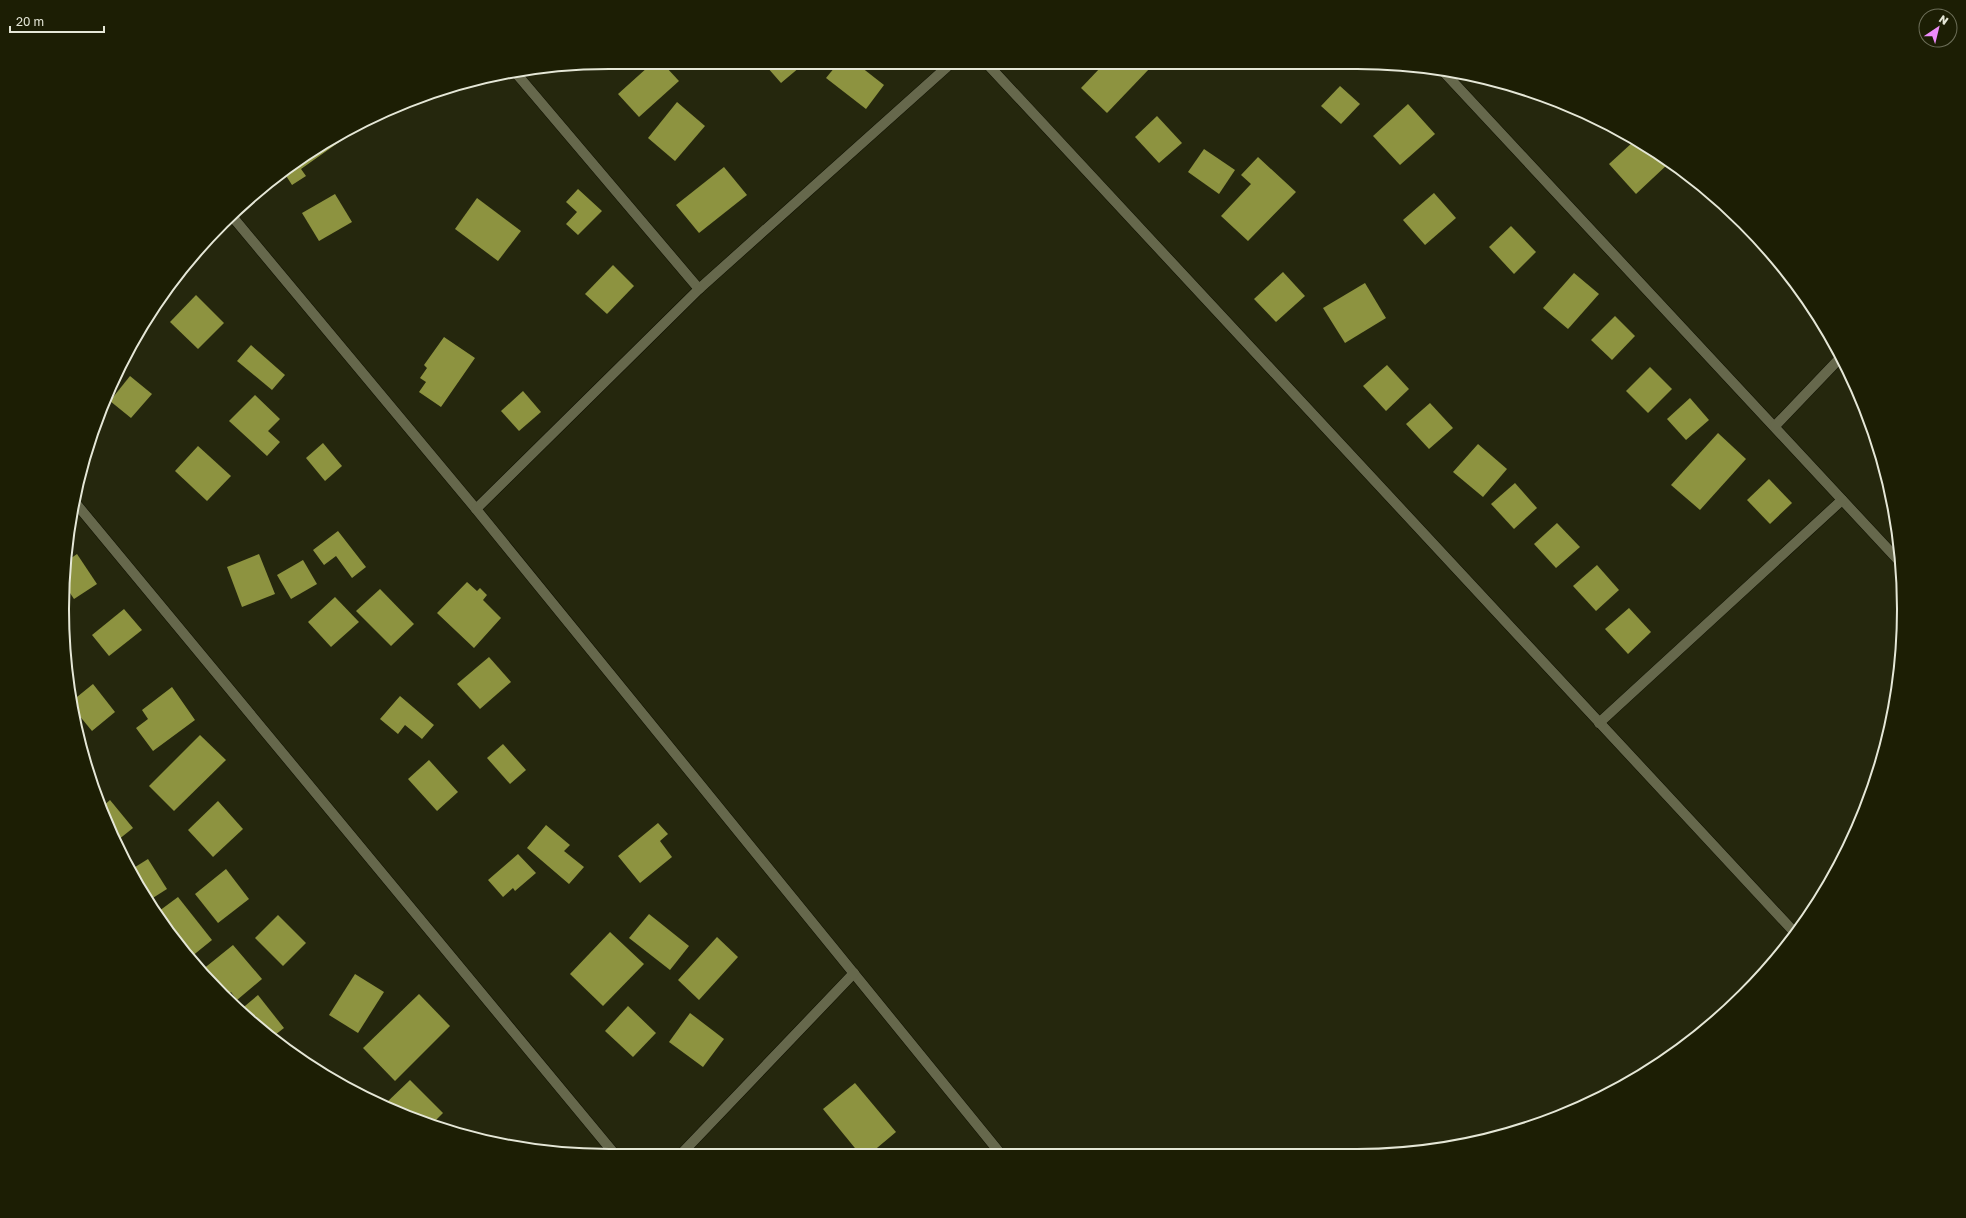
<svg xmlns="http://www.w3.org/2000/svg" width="1966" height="1218" font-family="'Golos Text',sans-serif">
<rect width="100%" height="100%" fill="#25270d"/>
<g fill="#8d9340">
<polygon points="648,67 666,67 679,81 639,117 618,94"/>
<polygon points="767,67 800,67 781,83"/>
<polygon points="835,67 861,67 884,85 866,109 826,78"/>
<polygon points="1101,67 1151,67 1107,113 1081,88"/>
<polygon points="1340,86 1360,104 1341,124 1321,106"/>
<polygon points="677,102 705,126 675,161 648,138"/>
<polygon points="1408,104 1435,134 1400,165 1373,136"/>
<polygon points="1157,116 1182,143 1159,163 1135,137"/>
<polygon points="339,136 342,140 301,169 306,176 292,185 283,171"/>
<polygon points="1633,142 1669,163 1636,194 1609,164"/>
<polygon points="1204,149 1235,170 1219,194 1188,172"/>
<polygon points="1258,157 1296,192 1248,241 1221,216 1251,184 1241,175"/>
<polygon points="724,167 747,195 699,233 676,205"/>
<polygon points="578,189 602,211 578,235 566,224 577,212 566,202"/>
<polygon points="1434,193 1456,218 1425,245 1403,220"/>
<polygon points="335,194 352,222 319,241 302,213"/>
<polygon points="477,198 521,231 498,261 455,229"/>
<polygon points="1511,226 1536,252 1514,274 1489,247"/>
<polygon points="613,265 634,286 607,314 585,294"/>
<polygon points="1283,272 1305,296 1276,322 1254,299"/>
<polygon points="1574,273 1599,294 1568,329 1543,308"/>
<polygon points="1365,283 1386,318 1345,343 1323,308"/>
<polygon points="196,295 224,323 198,349 170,322"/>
<polygon points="1615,316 1635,336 1612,360 1591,340"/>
<polygon points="444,337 475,358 441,407 419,392 426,382 420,378 427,368 424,365"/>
<polygon points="251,345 285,375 272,390 237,361"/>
<polygon points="1387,365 1409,389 1386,411 1363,386"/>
<polygon points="1650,367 1672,389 1648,413 1626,391"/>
<polygon points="130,376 152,394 131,418 110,401"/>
<polygon points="523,391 541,412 519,431 501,411"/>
<polygon points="255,395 280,419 268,431 280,442 267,456 229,421"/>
<polygon points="1690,398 1709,420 1686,440 1667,419"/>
<polygon points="1430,403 1453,428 1429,449 1406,424"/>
<polygon points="1718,433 1746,459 1700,510 1671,485"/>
<polygon points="323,443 342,466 325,481 306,458"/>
<polygon points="1478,444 1507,469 1483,497 1453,472"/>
<polygon points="198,446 231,476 207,501 175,471"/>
<polygon points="1769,479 1792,503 1770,524 1747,500"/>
<polygon points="1515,483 1537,508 1514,529 1491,504"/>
<polygon points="1557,523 1580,547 1556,568 1534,544"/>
<polygon points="338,531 366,567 352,578 336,556 324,565 313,550"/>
<polygon points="77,554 97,584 74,599 64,584 67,561"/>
<polygon points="259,554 275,594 242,607 227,567"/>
<polygon points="303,560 317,584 291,599 277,575"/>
<polygon points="1597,565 1619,590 1596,611 1573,586"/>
<polygon points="467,582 477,591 480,588 487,595 483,600 501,618 474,648 437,613"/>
<polygon points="380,589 414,624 391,646 356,611"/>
<polygon points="335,597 359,622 331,647 308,622"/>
<polygon points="1629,608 1651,632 1628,654 1605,629"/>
<polygon points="124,609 142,630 109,656 92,635"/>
<polygon points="489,657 511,682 480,709 457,684"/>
<polygon points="93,684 115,712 92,731 73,708 72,701"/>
<polygon points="172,687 195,720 153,751 136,728 148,719 142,710"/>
<polygon points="400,696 434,725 422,739 405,725 398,734 380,719"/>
<polygon points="200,735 226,760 174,811 149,786"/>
<polygon points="503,744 526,770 510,784 487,758"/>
<polygon points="429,760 458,792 437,811 408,779"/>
<polygon points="110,800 133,828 118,840 102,807"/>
<polygon points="218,801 243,829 213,857 188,830"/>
<polygon points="658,823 668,834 660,841 672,857 640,883 618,856"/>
<polygon points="546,825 570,845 564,851 584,867 569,884 527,848"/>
<polygon points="518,854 536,873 515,891 513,888 503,897 488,880"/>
<polygon points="148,859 167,889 148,901 132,869"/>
<polygon points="226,869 249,899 218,923 195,894"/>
<polygon points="178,897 212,940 191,957 155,914"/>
<polygon points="649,914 689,946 670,970 629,938"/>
<polygon points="278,915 306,943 283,966 255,938"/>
<polygon points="610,932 644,964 603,1006 570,974"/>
<polygon points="717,937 738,957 699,1000 678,980"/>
<polygon points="233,945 262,979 237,1000 231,992 224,998 202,970"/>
<polygon points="355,974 384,992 358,1033 329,1015"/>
<polygon points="419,994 450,1026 395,1081 363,1048"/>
<polygon points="258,995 284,1028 271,1038 239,1011"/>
<polygon points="628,1006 656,1033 633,1057 605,1031"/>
<polygon points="690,1013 724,1039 703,1067 669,1042"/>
<polygon points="410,1080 443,1113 433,1123 400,1114 384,1105"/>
<polygon points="855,1083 896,1132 871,1153 859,1153 823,1109"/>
</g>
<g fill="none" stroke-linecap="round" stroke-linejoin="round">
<defs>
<g id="minor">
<polyline points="990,67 1796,934"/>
<polyline points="1442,70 1900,562"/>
<polyline points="515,72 699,289"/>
<polyline points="231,215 476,509 1000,1153"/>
<polyline points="1775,426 1841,357"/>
<polyline points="73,500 613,1152"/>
<polyline points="476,509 699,289 947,67"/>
<polyline points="1599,723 1842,500"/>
<polyline points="683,1152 854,973"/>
</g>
</defs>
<use href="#minor" stroke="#0f1000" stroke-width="11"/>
<use href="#minor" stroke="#66684c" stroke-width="10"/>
</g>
<path d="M0 0H1966V1218H0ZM609 69H1357A540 540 0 0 1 1897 609V609A540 540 0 0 1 1357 1149H609A540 540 0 0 1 69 609V609A540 540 0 0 1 609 69Z" fill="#1c1e04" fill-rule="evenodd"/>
<path fill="none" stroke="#e5e7d7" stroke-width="2" d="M609 69H1357A540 540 0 0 1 1897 609V609A540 540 0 0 1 1357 1149H609A540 540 0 0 1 69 609V609A540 540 0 0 1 609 69Z"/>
<g transform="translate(1938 28) rotate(35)"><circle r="19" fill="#1c1e04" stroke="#6c6e58"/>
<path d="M0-3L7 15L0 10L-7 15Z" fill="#ed8cfa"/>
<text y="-6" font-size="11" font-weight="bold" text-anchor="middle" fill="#e5e7d7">N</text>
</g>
<path d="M10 26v6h94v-6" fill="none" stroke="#e5e7d7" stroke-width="2"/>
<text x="16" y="26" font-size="12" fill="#e5e7d7" stroke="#1c1e04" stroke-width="3" paint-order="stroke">20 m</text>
</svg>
